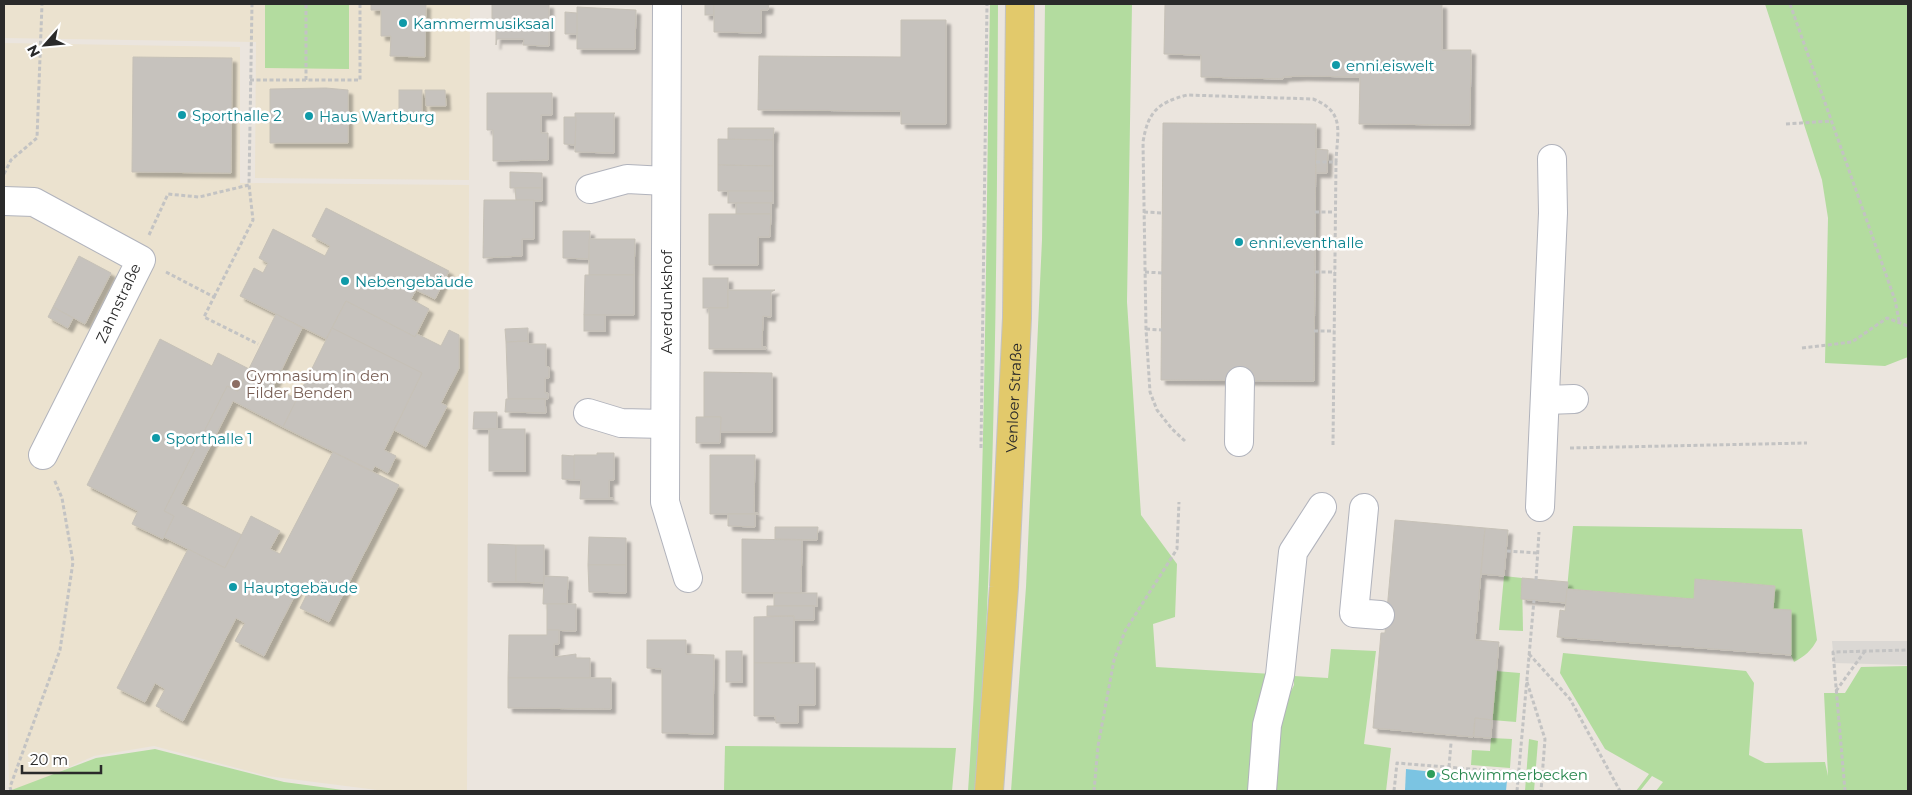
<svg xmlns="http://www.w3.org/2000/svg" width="1912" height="795" font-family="Montserrat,sans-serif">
<defs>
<filter id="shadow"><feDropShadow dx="4.5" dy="4.5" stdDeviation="1" flood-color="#0004"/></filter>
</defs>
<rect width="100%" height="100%" fill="#ebe5de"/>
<g fill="#ebe2cf">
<polygon points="4,4 470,4 469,180 255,178 256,42 4,38"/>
<polygon points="4,43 240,47 240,183 469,185 467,791 385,791 267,776 154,746 94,756 16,791 9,791 4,582"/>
</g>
<g fill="#b3dc9f">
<polygon points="265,4 349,4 349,69 265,68"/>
<path d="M990,4h8c-1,262 -3,525 -21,787h-9c18,-262 17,-525 22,-787z"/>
<polygon points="1045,4 1132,4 1127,302 1141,515 1177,564 1175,617 1153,624 1156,667 1273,674 1256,791 1011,791 1026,587 1042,240"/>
<polygon points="1765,4 1908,4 1908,357 1885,366 1825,363 1828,218 1822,180"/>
<path d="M1573,526l229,3 15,111c-5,10 -13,17 -23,22l-3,-7v-44l-18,-2 1,-23 -79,-7 -1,20 -127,-10z"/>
<polygon points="1504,576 1522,578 1523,631 1499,630"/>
<polygon points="1331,649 1376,651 1364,744 1391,748 1386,791 1270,791 1276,721 1294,685 1294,676 1328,678"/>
<polygon points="1563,653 1746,671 1754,683 1749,755 1765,763 1825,762 1828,776 1824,693 1845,693 1861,667 1908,666 1908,791 1656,791 1663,782 1652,776 1640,791 1636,791 1649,774 1605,749 1560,673"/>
<polygon points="1496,671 1520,673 1516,722 1492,720"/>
<polygon points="1491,738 1512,739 1510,768 1471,765 1472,750 1490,751"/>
<polygon points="1529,739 1538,741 1534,791 1525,791"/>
<polygon points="725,746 956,748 952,791 724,791"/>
<polygon points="155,749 284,782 350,791 9,791 96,758"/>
</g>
<polygon fill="#dbd8d4" points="1832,641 1908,641 1908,665 1834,663"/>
<polygon fill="#7bc4e2" points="1406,769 1507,780 1506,791 1405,791"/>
<g fill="#c6c2bd" stroke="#c6c1b7" filter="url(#shadow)">
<polygon points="371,4 426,4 425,57 390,56 391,36 381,36 381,10 371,10"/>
<polygon points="492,4 549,4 549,46 523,45 524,39 497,39 496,45 496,23 495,20 492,21"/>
<rect x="705" y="4" width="9" height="11"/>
<polygon points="714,4 769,4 768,10 761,10 761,33 714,32"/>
<polygon points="1165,4 1442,4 1442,50 1471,50 1470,125 1359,124 1360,77 1302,76 1283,77 1283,79 1201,77 1201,55 1164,54"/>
<polygon points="577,7 636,10 635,49 577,49"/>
<polygon points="565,12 577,13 577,34 565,34"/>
<polygon points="901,20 946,20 946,124 901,124 901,111 758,110 759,56 901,57"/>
<polygon points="133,57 232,58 231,173 132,172"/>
<polygon points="326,88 348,90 348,143 270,143 270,89"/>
<rect x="399" y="90" width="23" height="23"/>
<polygon points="425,90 445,90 446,106 426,106"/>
<polygon points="487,93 552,93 552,115 541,115 541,133 548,133 548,160 493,161 493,130 487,130"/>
<polygon points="575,113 615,113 614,114 614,153 575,152"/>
<polygon points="564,117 576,117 575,145 564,144"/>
<polygon points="1163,123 1316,124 1314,381 1161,380"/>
<polygon points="728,128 774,128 773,140 728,140"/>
<polygon points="718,139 773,140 773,166 718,165"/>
<polygon points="1316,149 1328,150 1327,173 1316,173"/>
<polygon points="718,165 773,166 773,191 718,191"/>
<polygon points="510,172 542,173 542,188 510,188"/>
<polygon points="515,188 542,188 542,201 516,200"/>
<rect x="728" y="191" width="45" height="12"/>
<polygon points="484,200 534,200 534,239 522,239 522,256 483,258"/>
<rect x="736" y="203" width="35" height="11"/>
<polygon points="326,208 449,271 435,299 416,290 411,299 429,309 415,337 346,301 326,339 240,296 254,268 263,273 268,263 259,258 273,229 325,256 330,246 312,236"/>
<polygon points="709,214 771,214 770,237 758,237 758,265 709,265"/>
<polygon points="563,231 590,231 589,259 563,258"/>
<polygon points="589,239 635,239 634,275 589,275"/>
<polygon points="79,256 111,273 85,324 53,307"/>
<polygon points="585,275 634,275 634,315 584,315"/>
<rect x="703" y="278" width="25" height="30"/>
<polygon points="728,290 775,290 771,292 771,317 763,316 762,347 766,347 766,349 709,349 709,308 728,308"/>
<polygon points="346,301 415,337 417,334 441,346 449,330 459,335 459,368 441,403 447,406 426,447 394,430 422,373 332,328"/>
<polygon points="53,307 73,318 68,328 48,317"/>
<polygon points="276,314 302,328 273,387 297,399 283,427 233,401 181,504 242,535 225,568 164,537 174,516 164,511 227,386 238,391"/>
<rect x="584" y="315" width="21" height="16"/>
<polygon points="332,328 422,373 384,450 396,456 388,473 375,466 372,471 283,427"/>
<polygon points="528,328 528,341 506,342 505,329"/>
<polygon points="160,339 212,366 218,353 249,369 238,391 227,386 164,511 174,516 163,539 132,524 138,511 87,485"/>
<polygon points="528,341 528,344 546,344 546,366 549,367 549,378 545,378 545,393 548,393 548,399 508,399 506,342"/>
<polygon points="704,372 772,373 772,432 720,432 721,417 704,417"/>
<polygon points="506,399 545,399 546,413 505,412"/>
<polygon points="474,412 497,412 497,429 473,429"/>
<polygon points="696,417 721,417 720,443 696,443"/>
<rect x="489" y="429" width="36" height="42"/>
<polygon points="333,452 399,485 329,622 300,608 309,590 300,585 264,656 235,641 245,623 236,618 183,721 156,706 165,689 155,683 145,702 117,688 188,549 225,568 251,516 280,531 270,549 280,554"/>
<polygon points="597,453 614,453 614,480 609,480 609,497 614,499 580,499 581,480 574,480 574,455 597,455"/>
<polygon points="562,455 574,456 574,480 562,479"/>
<polygon points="710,455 755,455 754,512 759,514 710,514"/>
<polygon points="728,514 755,514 755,527 728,526"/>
<polygon points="1395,520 1485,528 1475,640 1499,642 1492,720 1475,718 1473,737 1373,728 1381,633 1385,633"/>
<polygon points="775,527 818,527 817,540 775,539"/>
<polygon points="1485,528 1508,530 1504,576 1481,574"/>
<polygon points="589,537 626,538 626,565 588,565"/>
<polygon points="742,539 802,540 801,593 742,593"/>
<polygon points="488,544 516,545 516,582 488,582"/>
<polygon points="516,545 544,545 544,583 516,582"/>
<polygon points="588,565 626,565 626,593 589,592"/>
<polygon points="544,576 568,577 567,604 543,604"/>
<polygon points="1522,578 1568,582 1566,603 1521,599"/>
<polygon points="1695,579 1775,586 1773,609 1791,610 1791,655 1557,637 1560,610 1565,611 1567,589 1694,599"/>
<rect x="774" y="593" width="43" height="13"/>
<polygon points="547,604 576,604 576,631 547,630"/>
<polygon points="767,606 814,606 814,620 794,620 794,616 767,616"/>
<polygon points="794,616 794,663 754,663 754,617"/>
<polygon points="547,630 559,630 559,644 554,644 554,657 576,654 576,658 590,658 590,678 508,678 509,635 547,635"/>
<polygon points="647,640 686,640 686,654 714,655 713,734 662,733 662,669 647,668"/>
<rect x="726" y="651" width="16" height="31"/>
<polygon points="754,663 815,663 815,705 798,705 798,723 776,723 775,716 754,716"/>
<polygon points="508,678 611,678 611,709 508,708"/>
<polygon points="1475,718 1492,720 1491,738 1474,737"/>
</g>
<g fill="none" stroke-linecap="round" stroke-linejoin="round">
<defs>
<g id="minor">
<polyline points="667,4 665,502 688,578"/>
<polyline points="590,189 627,179 666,181"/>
<polyline points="4,201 34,202 141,260 43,455"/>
<polyline points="1546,400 1574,399"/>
<polyline points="588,413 621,423 665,424"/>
<polyline points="1239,442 1240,381"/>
<polyline points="1540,507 1553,213 1552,159"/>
<polyline points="1364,508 1354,613 1380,615"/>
<polyline points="1262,791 1267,725 1280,675 1293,552 1322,507"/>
</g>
<g id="major">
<path id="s1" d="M989,791l15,-204 13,-269 3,-314"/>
</g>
</defs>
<use href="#minor" stroke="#b1b3bc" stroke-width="30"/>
<use href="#major" stroke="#c3c3c3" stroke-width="30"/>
<g stroke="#c3c3c3" stroke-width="3" stroke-dasharray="4 2.5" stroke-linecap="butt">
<polyline points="1790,4 1895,300 1899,321"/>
<polyline points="250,80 360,80 360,4"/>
<polyline points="306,80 306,4"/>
<polyline points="1786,124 1831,121"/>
<polyline points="1316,162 1336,162 1333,445"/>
<polyline points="4,174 11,160 37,138 42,4"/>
<polyline points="1144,212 1163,213"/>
<polyline points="1315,212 1334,212"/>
<polyline points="149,235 168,194 199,197 249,185 252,4"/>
<polyline points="166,272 214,297 204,317 258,344"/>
<polyline points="1145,272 1162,273"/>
<polyline points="1315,272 1335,272"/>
<polyline points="214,297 253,220 249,185"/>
<polyline points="1146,329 1162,330"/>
<polyline points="1314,331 1334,331"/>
<polyline points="1802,348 1852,342 1887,318 1908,326"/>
<path d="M1185,441l-13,-12 -15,-19 -7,-18 -4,-63 -3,-187c5,-30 14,-39 44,-47l126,4c33,13 24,33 23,63"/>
<polyline points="981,448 987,4"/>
<polyline points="1570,448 1807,443"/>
<polyline points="1507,551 1538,553"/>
<polyline points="1536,580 1539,532"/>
<polyline points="1529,654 1570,699 1620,791"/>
<polyline points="1527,682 1545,739 1541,791"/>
<polyline points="1836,691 1865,651"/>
<polyline points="1449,767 1451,743"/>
<polyline points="11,791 10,787 60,650 73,562 62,498 54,479"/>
<polyline points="1094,791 1098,746 1114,660 1125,631 1177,549 1179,502"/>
<polyline points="1394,791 1397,763 1519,773"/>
<polyline points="1517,791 1534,600"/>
<polyline points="1845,791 1833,652 1908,650"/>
</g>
<use href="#minor" stroke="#fff" stroke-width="28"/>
<use href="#major" stroke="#e2c96b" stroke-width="28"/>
</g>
<g fill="#0f9aa8" stroke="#fff" stroke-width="2">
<circle cx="403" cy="23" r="5"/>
<circle cx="1336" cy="65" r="5"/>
<circle cx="182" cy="115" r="5"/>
<circle cx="309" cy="116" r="5"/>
<circle cx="1239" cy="242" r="5"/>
<circle cx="345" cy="281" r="5"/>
<circle cx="156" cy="438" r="5"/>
<circle cx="233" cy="587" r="5"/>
</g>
<circle fill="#8d6e63" stroke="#fff" stroke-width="2" cx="236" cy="384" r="5"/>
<circle fill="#2e9e5b" stroke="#fff" stroke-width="2" cx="1431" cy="774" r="5"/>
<g text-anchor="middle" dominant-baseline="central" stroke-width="5" stroke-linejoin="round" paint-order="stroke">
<g font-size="15" fill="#0d838f" stroke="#fff" text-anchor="start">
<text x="413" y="23">Kammermusiksaal</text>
<text x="1346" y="65">enni.eiswelt</text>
<text x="192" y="115">Sporthalle 2</text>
<text x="319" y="116">Haus Wartburg</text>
<text x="1249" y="242">enni.eventhalle</text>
<text x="355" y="281">Nebengebäude</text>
<text x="166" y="438">Sporthalle 1</text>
<text x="243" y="587">Hauptgebäude</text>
</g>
<g font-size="15" fill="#2a2a2a" stroke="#fff">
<text transform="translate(666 302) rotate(-90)">Averdunkshof</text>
<text transform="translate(118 303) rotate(-65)">Zahnstraße</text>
<text stroke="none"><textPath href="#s1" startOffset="394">Venloer Straße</textPath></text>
</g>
<g font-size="15" fill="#785e54" stroke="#fff" text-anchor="start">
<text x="246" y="375">Gymnasium in den<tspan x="246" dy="17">Filder Benden</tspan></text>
</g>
<g font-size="15" fill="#27864d" stroke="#fff" text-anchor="start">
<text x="1441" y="774">Schwimmerbecken</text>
</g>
</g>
<rect width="1912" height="795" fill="none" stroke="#2a2a2a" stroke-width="10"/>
<g transform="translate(45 45) rotate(243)" stroke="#ffffff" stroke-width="4" paint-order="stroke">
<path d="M0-4L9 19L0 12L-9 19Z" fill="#2a2a2a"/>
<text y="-8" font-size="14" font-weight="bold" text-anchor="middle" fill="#2a2a2a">N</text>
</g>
<path d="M22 765v8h79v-8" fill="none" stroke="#2a2a2a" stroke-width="2.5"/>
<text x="30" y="765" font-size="15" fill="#2a2a2a" stroke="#ffffff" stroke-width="4" paint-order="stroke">20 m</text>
</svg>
